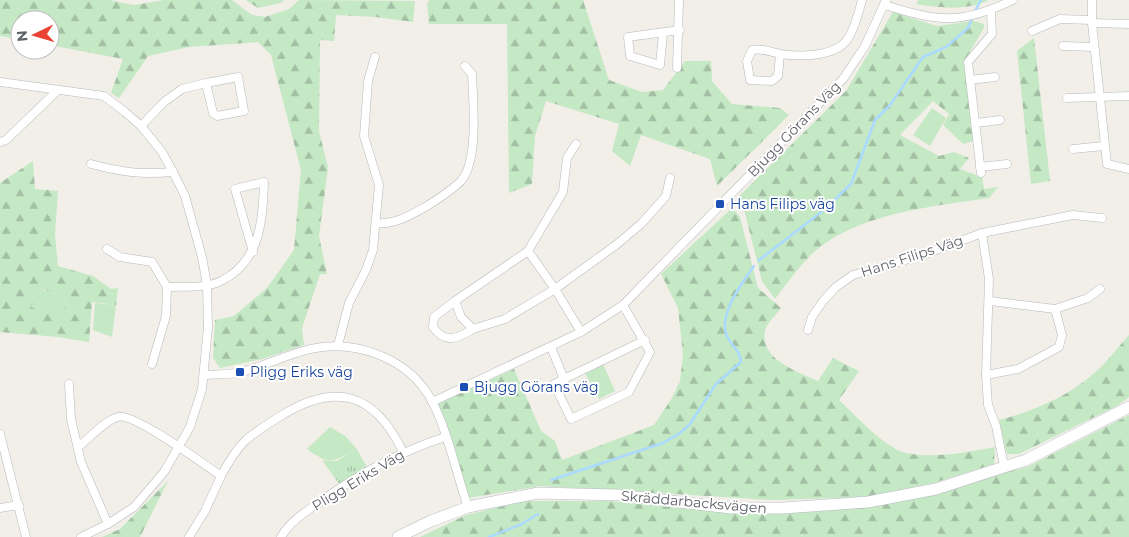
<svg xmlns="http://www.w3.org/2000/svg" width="1129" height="537" font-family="Montserrat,sans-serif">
<defs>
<pattern id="grass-tufts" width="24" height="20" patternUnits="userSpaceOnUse" patternTransform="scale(1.25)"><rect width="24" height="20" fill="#c5e8c5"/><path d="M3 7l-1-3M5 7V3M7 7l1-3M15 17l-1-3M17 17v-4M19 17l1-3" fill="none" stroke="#a3c0a4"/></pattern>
<pattern id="forest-firs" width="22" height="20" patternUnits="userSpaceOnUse" patternTransform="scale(1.25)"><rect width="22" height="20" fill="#c5e8c5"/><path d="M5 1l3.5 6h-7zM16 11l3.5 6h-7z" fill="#a3c0a4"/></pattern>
</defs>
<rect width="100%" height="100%" fill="#f1efe8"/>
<polygon fill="url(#grass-tufts)" points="356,448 367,467 339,484 322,460 337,461"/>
<g fill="url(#forest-firs)" fill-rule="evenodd">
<polygon points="0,0 109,0 134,5 165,0 232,0 252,15 265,17 289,9 299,0 415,1 413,22 376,17 336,15 334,41 320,40 319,131 328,168 319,236 327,274 320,274 302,328 304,345 262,359 220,368 213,358 215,320 234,316 267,288 294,250 301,170 271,55 258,42 189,47 148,56 119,98 111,93 123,59 50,45 50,20 20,20 20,39 0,36"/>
<polygon points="246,0 284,0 280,3 258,8"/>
<polygon points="430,0 583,0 609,80 642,92 663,90 685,61 711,61 712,81 732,104 780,108 789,115 717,186 710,159 641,135 630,166 612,151 619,124 546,101 535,136 532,184 509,193 507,24 429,24 427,3"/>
<path d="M919,0h70c-24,11 -47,8 -73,4z"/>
<path d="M893,12l44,14 37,-5 10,3v4l-19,32 9,81 -11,3 -20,-19 6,-11 -16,-13 -33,34 39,21 15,-4 15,6 -9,11 22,8 2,12 14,-2 -9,11c-54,8 -119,14 -165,46 -20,14 -34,36 -49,55l-13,-18 -17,-68 -7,-16 108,-106z"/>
<polygon points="1034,38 1050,181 1031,184 1017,51"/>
<path d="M33,161l2,28 23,2 -3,43 3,32 35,10 18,13 7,-1 -2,17 -24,-3 -3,40 -31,-5 -58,-5v-149zM40,288l27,10 -6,21z"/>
<path d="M732,208l8,9 18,71 23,20c-5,7 -15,16 -16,23 -6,28 33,41 53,50l15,-23 26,13 -20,29c15,14 47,49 67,53 28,6 62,-1 89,-6l-1,17 -61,19 -66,14 -94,3 -232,-14 -73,12 -30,-94 76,-35 27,62 14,10 7,19 92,-35 18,-27 8,-17 3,-26 -5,-47 -17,-34z"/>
<path d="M1129,335v62l-12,9 -98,48h-12l-8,-34c32,-8 68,-23 93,-45 14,-11 25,-27 37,-40z"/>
<polygon points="1129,415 1129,537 420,537 466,515 525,501 610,501 740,513 886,504 1027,467"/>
<polygon points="168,481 140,537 102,537 120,529"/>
</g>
<g fill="#c5e8c5">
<polygon points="932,108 946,118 930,146 913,135"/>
<polygon points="39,288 67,298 62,319 31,307"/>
<polygon points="95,303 116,305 112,337 93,330"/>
<polygon points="602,362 615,391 599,399 585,373"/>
<path d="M330,427l15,9 11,12c-22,15 -27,17 -49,1z"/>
</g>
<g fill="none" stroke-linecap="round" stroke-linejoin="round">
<g stroke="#aadaff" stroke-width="2.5">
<polyline points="975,11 981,0"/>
<polyline points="759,260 824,210 851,184 875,120 890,105 923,57 946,47 968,28 973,16"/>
<path d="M551,480l112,-37 17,-10 10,-9 26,-40 25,-22c-1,-12 -8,-14 -13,-24 -12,-21 14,-55 26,-72"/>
<polyline points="489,537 522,524 538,514"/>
</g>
<defs>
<g id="street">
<polyline points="1092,0 1092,23 1107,164 1129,169"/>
<path d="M885,5c54,17 76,20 128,-5"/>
<polyline points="1092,23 1129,24"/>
<polyline points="1032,31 1060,19 1092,20"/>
<polyline points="663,33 660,65 630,56 628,37 680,30"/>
<polyline points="1063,46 1094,47"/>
<path d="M780,54l-2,22 -6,5 -22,-1 -3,-19 5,-11c12,-2 18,2 29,4 19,3 53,3 66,-14 7,-10 12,-28 15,-40"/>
<polyline points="677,68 679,0"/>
<polyline points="970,80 995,77"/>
<polyline points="0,82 104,96 125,112 141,126 162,152 173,172 185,196 202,257 207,285 208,327 202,389 190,427 164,472 134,507 108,524 81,537"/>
<polyline points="1067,98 1129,96"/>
<polyline points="976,123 1000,120"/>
<polyline points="141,126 164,102 182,89 206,83 213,113 217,116 244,111 238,77 206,83"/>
<polyline points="0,142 6,140 58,90"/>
<polyline points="1073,149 1104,146"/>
<path d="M91,164c30,8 50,11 82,8"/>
<polyline points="980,167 1007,164"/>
<polyline points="981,173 968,62 992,34 991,11"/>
<path d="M376,223c19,2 35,-8 51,-17 11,-7 24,-15 34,-25 18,-20 12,-81 11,-107l-7,-8"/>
<polyline points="982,233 989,279 986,375 988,405 996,426 1004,466"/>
<path d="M107,249l13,8 32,5 15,25c17,-1 38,2 54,-6 39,-19 42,-60 43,-99l-29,7 18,63"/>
<polyline points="528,251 555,289 581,332"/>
<polyline points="455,301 528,251 563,192 567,158 576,144"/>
<polyline points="990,301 1055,309"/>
<path d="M473,329c-16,10 -28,15 -40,-2l1,-10 21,-16 6,16 12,12 32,-10 50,-30 61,-44 25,-21 25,-28 4,-18"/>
<polyline points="808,330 812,317 823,301 836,287 853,275 923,255 982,233 1073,215 1102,218"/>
<polyline points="338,345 349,303 366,270 373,250 379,185 364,136 368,81 375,57"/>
<polyline points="551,347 564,379 554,384 571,419 629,392 650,352 623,305"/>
<polyline points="152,364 166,316 167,287"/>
<path d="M204,375c12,-1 26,0 38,-3 21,-6 40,-15 61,-21 48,-14 106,5 130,52 16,32 23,70 35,104"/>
<polyline points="986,375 1018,369 1059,347 1062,335 1055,309 1088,298 1100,289"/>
<polyline points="564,379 645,340"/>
<polyline points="69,384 71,419 81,462 108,524"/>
<polyline points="432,402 581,332 623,305 843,79 865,46 886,0"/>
<polyline points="0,434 26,537"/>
<path d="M78,447c12,-9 26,-26 40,-30 15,-5 87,48 103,59 18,-34 26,-39 58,-59 55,-35 95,-26 124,35"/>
<polyline points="0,508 19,505"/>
<polyline points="189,537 205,511 221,476"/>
<path d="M281,537c9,-16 26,-26 40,-36 39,-28 78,-49 124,-64"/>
</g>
<polyline id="secondary" points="398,537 431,521 468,507 538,493 619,495 731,508 783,508 868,502 936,489 1026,460 1129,407"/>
</defs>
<use href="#street" stroke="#b5b8bc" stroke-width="9"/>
<use href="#secondary" stroke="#b6babf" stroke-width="12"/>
<use href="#street" stroke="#fff" stroke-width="8"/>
<use href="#secondary" stroke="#fff" stroke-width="11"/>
</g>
<g fill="#1a4fb4" stroke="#fff" stroke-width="2">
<rect x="715" y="199" width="10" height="10" rx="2.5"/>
<rect x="235" y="367" width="10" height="10" rx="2.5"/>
<rect x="459" y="382" width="10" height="10" rx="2.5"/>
</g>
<g text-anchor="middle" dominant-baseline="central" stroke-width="4" stroke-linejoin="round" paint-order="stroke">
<g font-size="14" fill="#5f6368" stroke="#fff">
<text transform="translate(794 129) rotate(-46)">Bjugg Görans Väg</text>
<text transform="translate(912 256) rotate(-18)">Hans Filips Väg</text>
<text transform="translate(358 480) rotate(-31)">Pligg Eriks Väg</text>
<text transform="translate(694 502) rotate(5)">Skräddarbacksvägen</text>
</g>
<g font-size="14" fill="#164399" stroke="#fff" text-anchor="start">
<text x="730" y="204">Hans Filips väg</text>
<text x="250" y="372">Pligg Eriks väg</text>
<text x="474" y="387">Bjugg Görans väg</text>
</g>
</g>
<g transform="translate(35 35) rotate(265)"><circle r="24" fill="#ffffff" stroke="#bfc1c3"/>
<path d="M0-4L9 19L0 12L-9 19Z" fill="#ea4335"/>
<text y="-8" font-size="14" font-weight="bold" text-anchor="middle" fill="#5f6368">N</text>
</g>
</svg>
